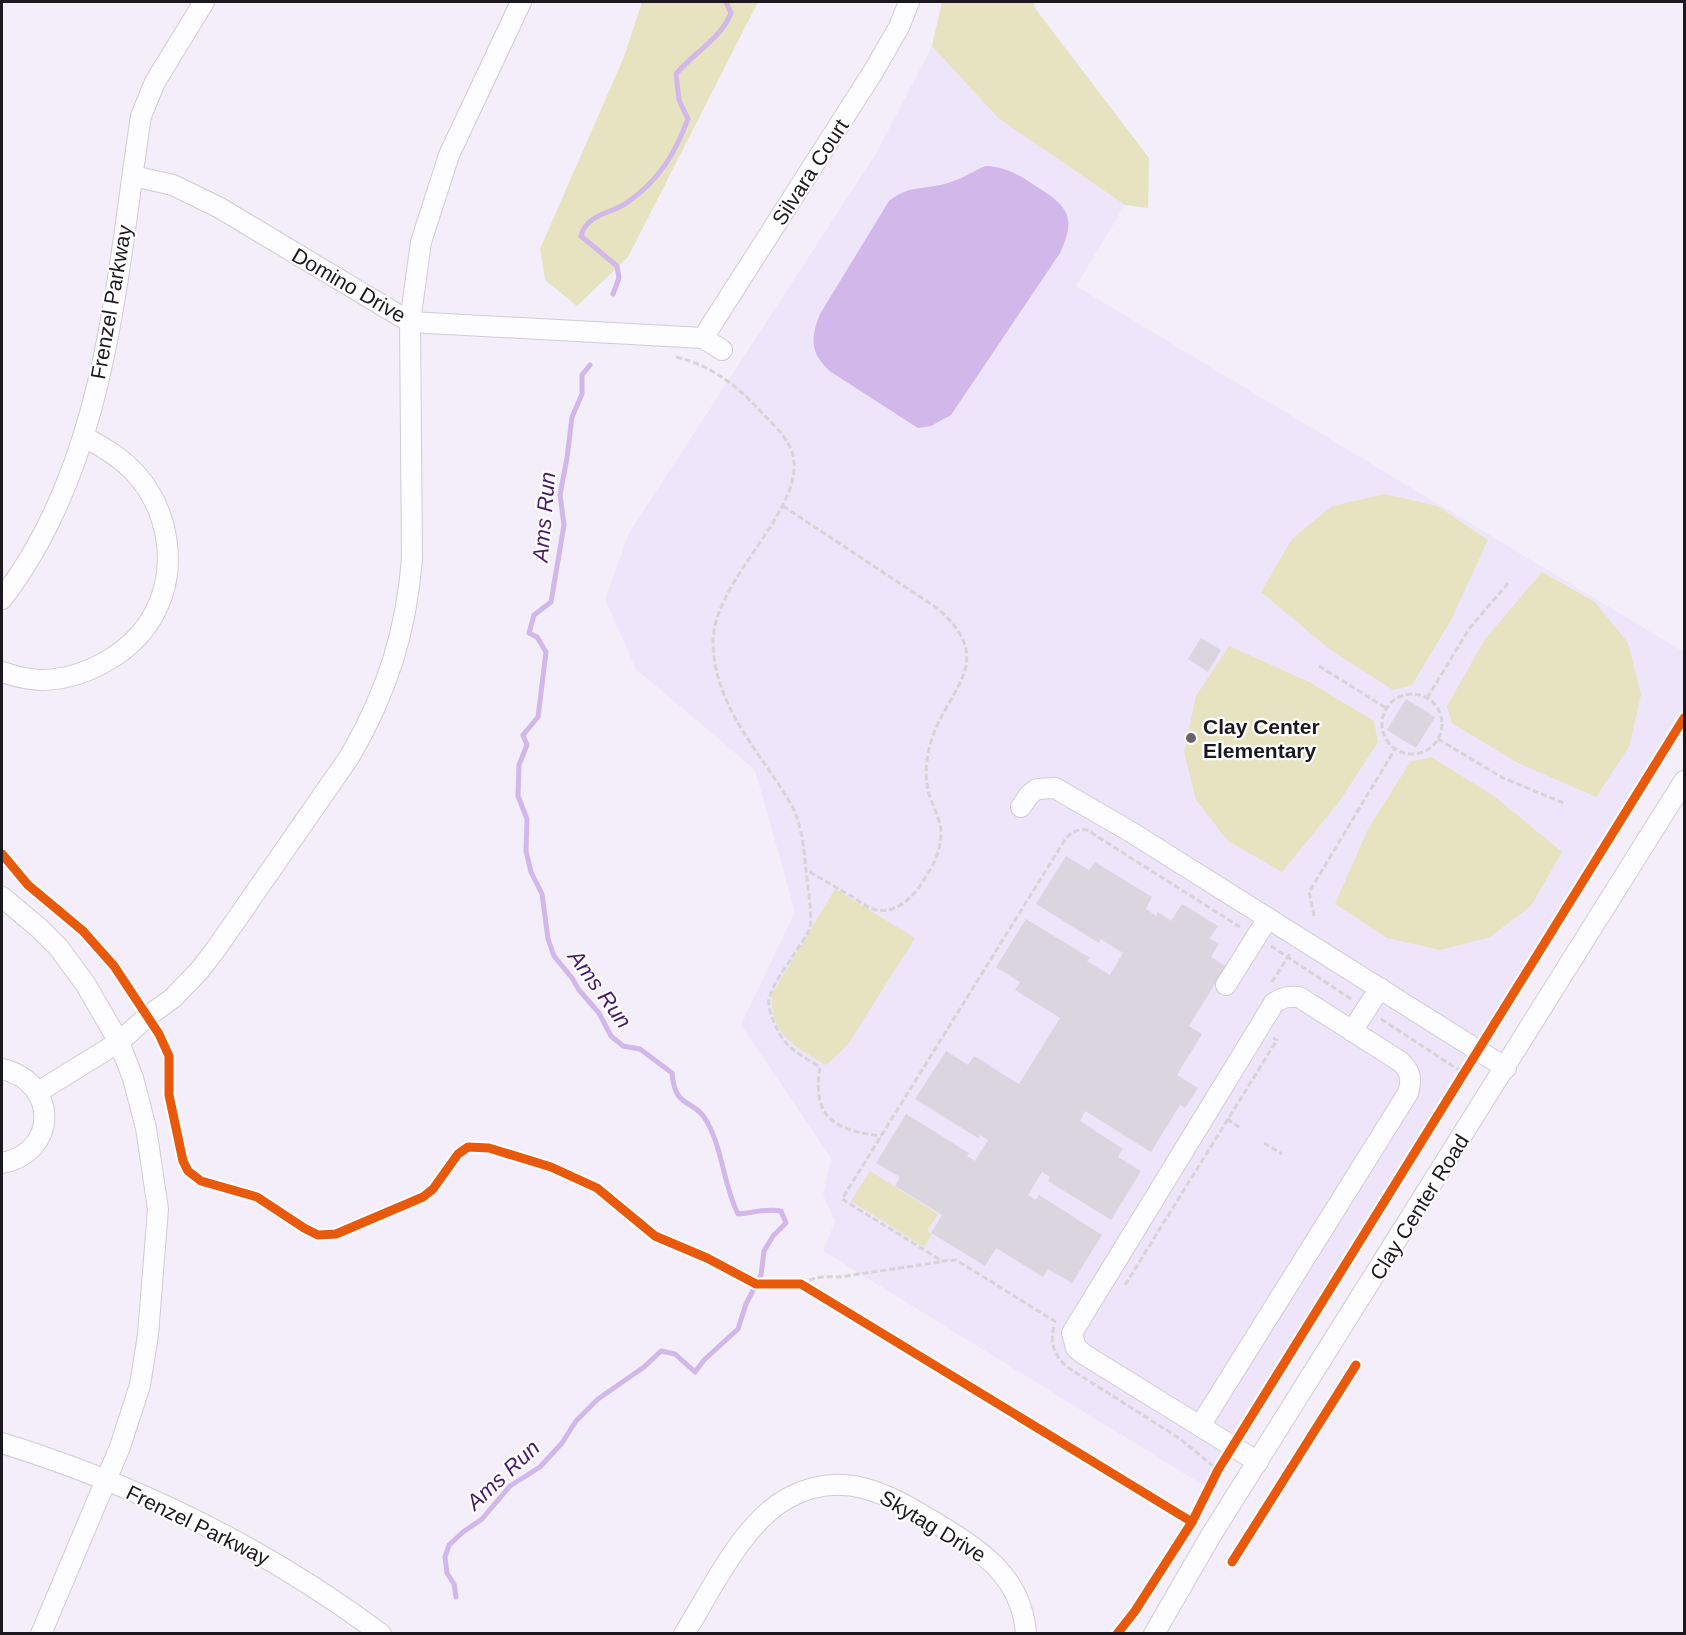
<svg xmlns="http://www.w3.org/2000/svg" width="1686" height="1635" font-family="Helvetica,sans-serif">
<rect width="100%" height="100%" fill="#f4eefa"/>
<polygon fill="#efe5fa" points="932,46 998,118 1125,205 1076,286 1684,652 1684,706 1206,1487 823,1251 835,1221 823,1195 831,1158 741,1025 795,912 755,770 636,669 605,599 629,533 877,152"/>
<g fill="#e7e2bf">
<polygon points="642,2 758,2 628,257 577,306 545,280 540,249 624,57"/>
<polygon points="942,2 1035,2 1034,7 1149,158 1148,208 1125,205 998,118 932,46"/>
<polygon points="1385,494 1437,506 1488,540 1451,620 1412,685 1393,690 1328,648 1261,592 1292,539 1332,506"/>
<polygon points="1542,572 1595,602 1628,643 1641,695 1629,747 1596,797 1516,762 1452,723 1447,706 1485,639"/>
<polygon points="1229,646 1309,682 1374,721 1378,742 1339,802 1282,872 1228,841 1196,800 1184,752 1196,696"/>
<polygon points="1431,757 1494,796 1562,852 1531,906 1490,937 1440,950 1387,938 1335,904 1367,831 1410,762"/>
<path d="M835,889l80,49 -68,108 -21,19c-30,-18 -57,-30 -54,-71z"/>
<polygon points="870,1171 938,1214 927,1231 932,1234 924,1247 851,1201"/>
</g>
<path fill="#d2b7eb" d="M986,166c19,1 32,8 48,19 32,20 44,30 26,68l-109,162 -20,11 -13,2 -87,-56c-21,-18 -21,-33 -11,-58l69,-113c21,-18 43,-10 67,-21 11,-4 19,-10 30,-14z"/>
<g fill="none" stroke-linecap="round" stroke-linejoin="round">
<g stroke="#d2b7eb" stroke-width="5">
<path d="M613,294l6,-16 -2,-12 -36,-30c6,-23 31,-22 47,-34 31,-22 47,-48 60,-83l-9,-19 -3,-26c18,-22 44,-34 55,-61l-5,-11"/>
<path d="M456,1597l-2,-13 -7,-11 -2,-16 4,-12 14,-13 19,-13 28,-33 30,-19 22,-24 14,-22 22,-22 46,-32 17,-16 14,3 20,18 9,-12 34,-31 8,-25 15,-29 3,-24 9,-15 13,-13 -5,-12c-18,-3 -25,2 -43,3 -15,-30 -15,-65 -32,-94 -13,-22 -31,-10 -34,-47l-32,-24 -17,-3 -12,-10 -12,-23 -20,-23 -7,-12 -18,-22 -6,-17 -6,-45 -11,-22 -5,-21 1,-32 -9,-23 1,-31 8,-20 -4,-10 15,-18 8,-65 -9,-15 -8,-4 5,-18 17,-13 13,-77 -4,-30 7,-37 5,-41 10,-23v-19l8,-10"/>
</g>
</g>
<g fill="#dad5de">
<polygon points="1201,638 1221,650 1208,672 1188,659"/>
<polygon points="1406,699 1435,717 1416,748 1387,730"/>
<polygon points="1066,856 1089,870 1095,862 1152,897 1146,909 1156,916 1158,912 1171,921 1182,904 1218,926 1210,938 1219,944 1211,957 1226,966 1189,1026 1202,1034 1177,1075 1198,1088 1185,1108 1180,1105 1151,1152 1085,1111 1080,1121 1123,1149 1118,1157 1141,1171 1111,1220 1048,1181 1050,1177 1042,1172 1028,1195 1036,1200 1039,1195 1102,1235 1072,1283 1048,1269 1043,1277 996,1248 985,1266 931,1233 942,1215 895,1186 900,1177 876,1163 906,1114 969,1153 967,1156 975,1161 988,1140 980,1135 978,1138 915,1099 946,1051 968,1065 974,1056 1019,1084 1060,1018 1015,990 1020,982 996,967 1026,919 1090,958 1087,961 1110,975 1123,953 1101,939 1099,943 1036,904"/>
</g>
<g fill="none" stroke-linecap="round" stroke-linejoin="round">
<defs>
<g id="minor">
<polyline points="133,176 173,185 220,208 410,322 703,338 722,350"/>
<polyline points="703,338 873,72 899,27 909,2"/>
<path d="M2,599c105,-137 114,-320 139,-483l14,-34 49,-80"/>
<path d="M2,672c12,4 27,8 40,8 44,-1 93,-28 113,-68 23,-44 14,-101 -19,-138 -14,-16 -33,-27 -52,-37"/>
<polyline points="1021,807 1029,795 1037,789 1055,788 1131,832 1506,1068"/>
<polyline points="2,897 39,928 59,948 86,985 119,1042 133,1078 146,1128 158,1209 148,1335 140,1385 120,1447 41,1634"/>
<polyline points="1226,985 1268,918"/>
<polyline points="1352,1031 1380,988"/>
<path d="M2,1069c56,13 57,83 0,94"/>
<path d="M38,1092l81,-50 29,-26 25,-18 26,-27 17,-22 134,-193c37,-64 56,-123 62,-197l-2,-237 11,-80 28,-87 72,-153"/>
<path d="M1200,1426l208,-333c4,-13 3,-21 -7,-31l-102,-65c-10,-1 -16,0 -25,6l-202,330 4,15 9,7 173,107"/>
<path d="M2,1443c135,42 265,106 379,191"/>
<path d="M684,1634c27,-43 59,-112 104,-136 55,-30 100,-4 148,25 44,27 86,53 90,111"/>
<polyline points="1154,1634 1210,1537 1684,781"/>
</g>
</defs>
<use href="#minor" stroke="#d0ccd5" stroke-width="22"/>
<g stroke="#d5d4d7" stroke-width="3" stroke-dasharray="6 3" stroke-linecap="butt">
<path d="M676,357c35,8 63,30 86,56 11,11 25,24 30,39 18,55 -81,128 -79,192 2,66 50,110 80,164 9,18 11,42 13,62 1,11 7,49 4,58 -5,11 -13,21 -19,31 -8,12 -18,25 -22,40 -1,7 2,15 4,21 10,27 24,33 47,47 -8,51 14,63 61,69"/>
<path d="M783,506l154,102c65,56 5,83 -8,141 -3,13 -4,27 -1,41 3,14 13,28 13,43 0,20 -9,34 -19,50 -10,16 -29,33 -49,26 -7,-2 -14,-8 -20,-12 -16,-9 -31,-18 -47,-27"/>
<polyline points="1319,666 1386,708"/>
<circle cx="1412" cy="724" r="30"/>
<polyline points="1427,698 1469,629 1509,582"/>
<polyline points="1438,739 1503,778 1566,804"/>
<polyline points="1314,916 1309,892 1395,749"/>
<polyline points="1271,946 1351,999"/>
<polyline points="1272,982 1291,952"/>
<polyline points="1381,1019 1465,1074"/>
<polyline points="1227,1119 1242,1129"/>
<polyline points="1264,1143 1282,1154"/>
<path d="M801,1284c12,-7 24,-8 38,-7l101,-15"/>
<polyline points="1125,1285 1277,1040 1273,1038"/>
<path d="M1056,1322l-100,-62 -14,1 -100,-62 224,-361c6,-6 11,-9 21,-8l153,97"/>
<path d="M1054,1327c-5,15 1,29 13,40l112,71 39,32"/>
</g>
<use href="#minor" stroke="#fdfcfe" stroke-width="20"/>
<defs>
<g id="cycleway">
<polyline points="2,854 28,885 83,931 114,966 159,1034 169,1056 169,1095 183,1161 188,1171 201,1181 257,1197 304,1228 318,1235 336,1234 423,1197 433,1189 458,1154 468,1147 489,1148 551,1167 597,1188 655,1236 707,1258 756,1284 801,1284 1192,1522"/>
<polyline points="1232,1562 1356,1365"/>
<polyline points="1117,1634 1135,1611 1192,1522 1218,1470 1684,718"/>
</g>
</defs>
<use href="#cycleway" stroke="#fff" stroke-width="13"/>
<use href="#cycleway" stroke="#e8590c" stroke-width="9"/>
</g>
<circle fill="#68636c" stroke="#fff" stroke-width="2" cx="1191" cy="738" r="6"/>
<g text-anchor="middle" dominant-baseline="central" stroke-width="4.5" stroke-linejoin="round" paint-order="stroke">
<g font-size="21" fill="#1c1820" stroke="#fff">
<text transform="translate(810 172) rotate(-57)">Silvara Court</text>
<text transform="translate(349 285) rotate(30)">Domino Drive</text>
<text transform="translate(111 302) rotate(-80)">Frenzel Parkway</text>
<text transform="translate(1419 1207) rotate(-58)">Clay Center Road</text>
<text transform="translate(198 1525) rotate(26)">Frenzel Parkway</text>
<text transform="translate(933 1526) rotate(31)">Skytag Drive</text>
</g>
<g font-size="21" font-weight="bold" fill="#1c1820" stroke="#fff" text-anchor="start">
<text x="1203" y="726">Clay Center<tspan x="1203" dy="24">Elementary</tspan></text>
</g>
<g font-size="22" font-style="italic" fill="#481968" stroke="#fff">
<text transform="translate(544 517) rotate(-85)">Ams Run</text>
<text transform="translate(600 989) rotate(54)">Ams Run</text>
<text transform="translate(503 1475) rotate(-43)">Ams Run</text>
</g>
</g>
<rect width="1686" height="1635" fill="none" stroke="#1c1820" stroke-width="6"/>
</svg>
